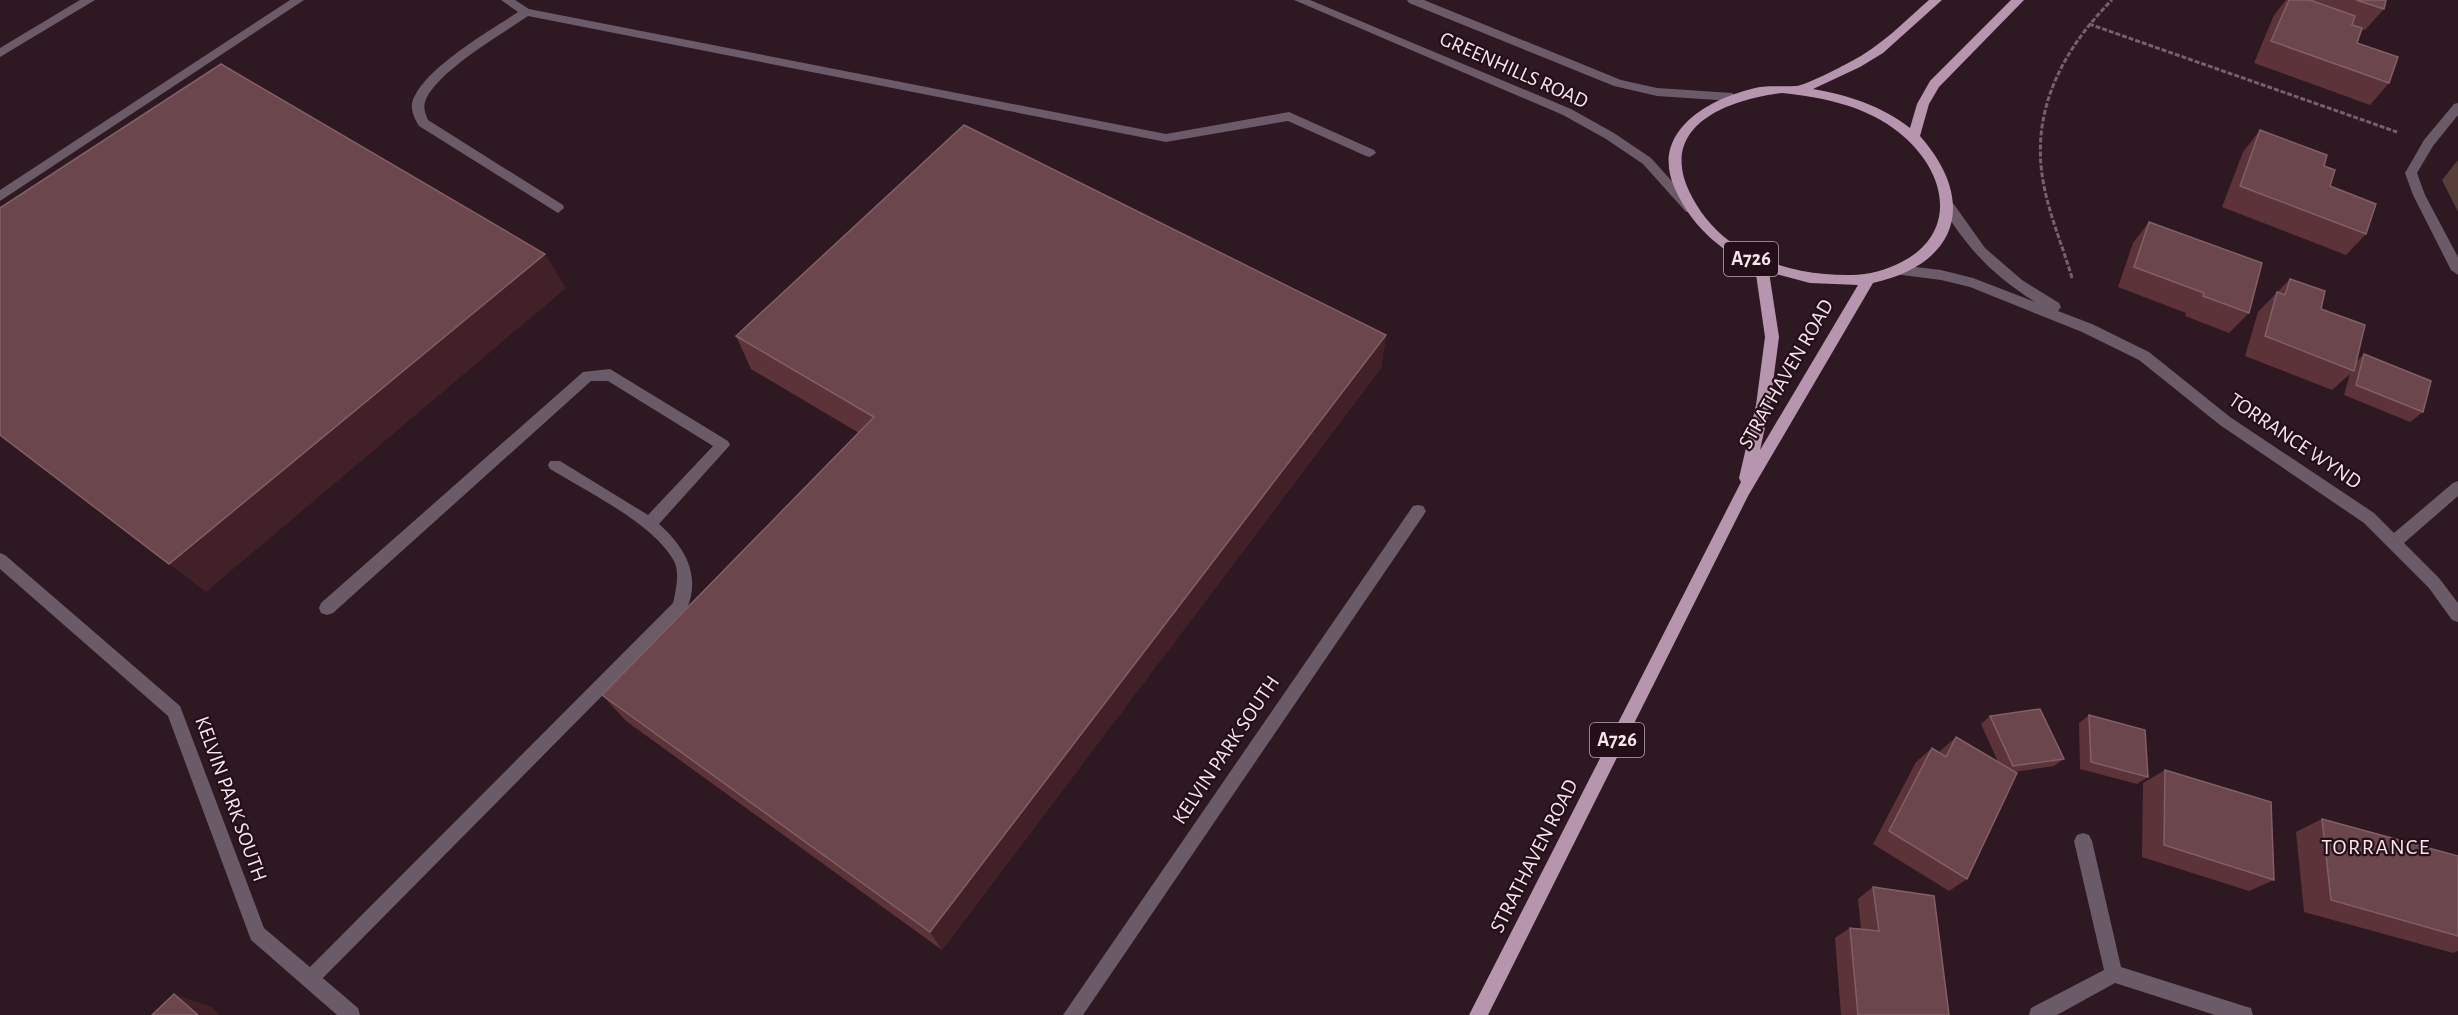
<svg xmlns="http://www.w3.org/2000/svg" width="2458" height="1015" font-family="'Alegreya Sans',sans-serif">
<rect width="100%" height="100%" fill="#2e1822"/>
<polygon fill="#583e39" points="2458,160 2458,212 2442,180"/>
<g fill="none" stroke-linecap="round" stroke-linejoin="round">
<g stroke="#75616a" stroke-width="3" stroke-dasharray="5 2" stroke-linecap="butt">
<polyline points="2089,24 2397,132"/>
<path d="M2072,278c-9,-31 -22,-61 -28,-92 -15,-73 18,-136 68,-186"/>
</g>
<g fill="#6b5a67" fill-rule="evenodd">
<polygon points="290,0 304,0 0,201 0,190"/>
<path d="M501,0h14l14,9 637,125 123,-22 85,38 2,3 -6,4 -4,-1 -78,-35 -122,21 -638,-126c-26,18 -94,57 -103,86 -2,7 1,13 3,18l135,85 1,3 -6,5 -139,-87c-4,-6 -8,-15 -7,-22 7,-33 79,-74 106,-92z"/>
<path d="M610,369l118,72 2,4 -71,79c26,23 43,52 27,87l-370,374 -6,3 -6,-3 -3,-6 3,-6 369,-370c3,-13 7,-30 1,-42 -20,-37 -88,-70 -124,-92l-2,-4 2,-4h10l88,54 65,-69 -105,-65h-17l-258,232 -6,2 -6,-2 -2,-5 2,-5 262,-231z"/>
<polygon points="1418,505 1423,506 1426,511 1423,516 1083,1015 1063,1015 1413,506"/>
</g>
<g fill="#6b5a67" fill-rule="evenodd">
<polygon points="2458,103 2458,115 2433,146 2417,173 2425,195 2458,257 2458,275 2451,270 2413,195 2405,173 2424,140 2454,104"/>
<path d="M1948,201l5,2 32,45 37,32 37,23 2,4 -3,4 34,13 57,28 81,65 144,96 20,20 59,-50 5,-2v15l-54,47 35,35 19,25v19l-6,-2 -23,-32 -65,-65 -144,-98 -81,-65 -57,-28 -112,-45 -29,-7 -47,-6 -2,-4 2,-4 5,-1 42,5 32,8 62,24c-41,-26 -69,-54 -93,-96z"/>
<polygon points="0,553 5,555 180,706 264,928 358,1008 360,1015 337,1015 251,940 168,716 0,569"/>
<polygon points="2083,833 2089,835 2092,841 2121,967 2244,1006 2251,1008 2253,1015 2215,1015 2115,983 2057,1015 2029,1015 2031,1008 2104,970 2074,841 2077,835"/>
</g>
<g fill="#6b5a67" fill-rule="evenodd">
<polygon points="80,0 95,0 0,57 0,48"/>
<polygon points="1294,0 1310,0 1571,109 1614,133 1651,158 1697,209 1696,212 1686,212 1643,164 1606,139 1563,115"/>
<polygon points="1407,0 1424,0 1621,80 1657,88 1732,93 1738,97 1732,101 1657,96 1614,86 1409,3"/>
</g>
<path fill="#b795af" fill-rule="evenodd" d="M1929,0h13l-59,53 -23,14 -47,22c35,6 69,17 97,39l7,-24 13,-23 81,-81h13l-85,87 -10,17 -9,32c58,66 38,128 -47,147l-125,213 -260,519h-19l272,-533 -2,-4 17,-73 9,-68 -10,-70c-37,-18 -63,-41 -80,-78 -26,-57 33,-90 80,-101 14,-3 27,-1 41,-2 10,-1 43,-18 54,-24 30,-15 54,-40 79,-62zM1782,93c39,4 79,12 111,35 56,40 71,112 -5,140 -19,8 -42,8 -63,6 -35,-3 -68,-14 -97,-34 -17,-13 -30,-30 -39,-49 -31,-67 42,-92 93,-98zM1769,272l41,11 48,2 -98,165 10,-45 9,-68z"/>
</g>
<g fill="#5c3339">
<polygon points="2286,0 2386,0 2384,9 2365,30 2362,30 2357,43 2389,83 2370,105 2254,63 2274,15"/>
<polygon points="2260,130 2324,166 2330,186 2366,234 2346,255 2222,207 2243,152"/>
<polygon points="2149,222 2249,313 2229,333 2185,316 2186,313 2118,287 2133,243"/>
<polygon points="2290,279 2321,309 2356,362 2364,354 2423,412 2410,422 2344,395 2350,374 2332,390 2245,356 2258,312"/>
<polygon points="1386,335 1381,368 942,950 626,721 602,695 859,433 751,369 736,336"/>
<polygon points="2089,715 2148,777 2137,784 2080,769 2079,723"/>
<polygon points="1990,716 2064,759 2054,766 2014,772 1967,879 1949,891 1873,844 1916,762 1932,748 1939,752 1956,737 1998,762 1981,724"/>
<polygon points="2165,770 2274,880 2249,891 2142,857 2143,783"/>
<polygon points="2322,819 2458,856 2458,951 2453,953 2304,912 2296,832"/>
<polygon points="1873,887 1949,1015 1841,1015 1835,938 1850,928 1861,929 1858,899"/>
</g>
<g fill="#422028">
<polygon points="545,254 566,288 206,592 169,564"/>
<polygon points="1386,335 1381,368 942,950 930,932"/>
<polygon points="174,994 211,1007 220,1015 198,1015"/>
</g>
<g fill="#6c464d" stroke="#825f66" stroke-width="1.5">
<polygon points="2289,0 2310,0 2355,16 2352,25 2362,28 2357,43 2398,57 2389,83 2271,41"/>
<polygon points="2356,0 2386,0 2384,9"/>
<polygon points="221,64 545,254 169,564 0,435 0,208"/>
<polygon points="964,125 1386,335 930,932 602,695 874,417 736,336"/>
<polygon points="2260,130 2327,155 2324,166 2335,170 2330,186 2376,204 2366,234 2240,186"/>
<polygon points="2149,222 2262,263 2249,313 2203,296 2204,293 2134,267"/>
<polygon points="2290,279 2325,291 2321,309 2365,325 2354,371 2265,336 2277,292 2285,295"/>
<polygon points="2364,354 2431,381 2423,412 2356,385"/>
<polygon points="2040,709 2064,759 2013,766 1990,716"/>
<polygon points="2089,715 2145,730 2148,777 2091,762"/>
<polygon points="1956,737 2017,773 1967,879 1889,831 1932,748 1946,757"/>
<polygon points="2165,770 2271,802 2274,880 2164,845"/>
<polygon points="2322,819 2458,856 2458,936 2331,900"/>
<polygon points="1873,887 1934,896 1949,1015 1858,1015 1850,928 1879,931"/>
<polygon points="174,994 198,1015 152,1015"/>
</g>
<g text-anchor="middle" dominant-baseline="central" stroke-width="4.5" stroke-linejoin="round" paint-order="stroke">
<g fill="#240f18" stroke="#b7a6ac" stroke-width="1.5">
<rect x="1724" y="242" width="54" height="34" rx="4.5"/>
<rect x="1590" y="723" width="54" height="34" rx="4.5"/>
</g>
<g font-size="20" font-weight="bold" fill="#f6e6ec">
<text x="1751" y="259">A726</text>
<text x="1617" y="740">A726</text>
</g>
<g font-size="21" fill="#f6e6ec" stroke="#240f18">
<text transform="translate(1514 70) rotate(24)">GREENHILLS ROAD</text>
<text transform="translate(1786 374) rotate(-60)">STRATHAVEN ROAD</text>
<text transform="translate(2295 441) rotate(34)">TORRANCE WYND</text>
<text transform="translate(1226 750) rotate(-56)">KELVIN PARK SOUTH</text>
<text transform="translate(231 799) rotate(70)">KELVIN PARK SOUTH</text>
<text transform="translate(1534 856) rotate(-63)">STRATHAVEN ROAD</text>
</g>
<g font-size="22" letter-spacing="1.5" fill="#f6e6ec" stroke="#240f18">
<text x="2376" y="847">TORRANCE</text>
</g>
</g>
</svg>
